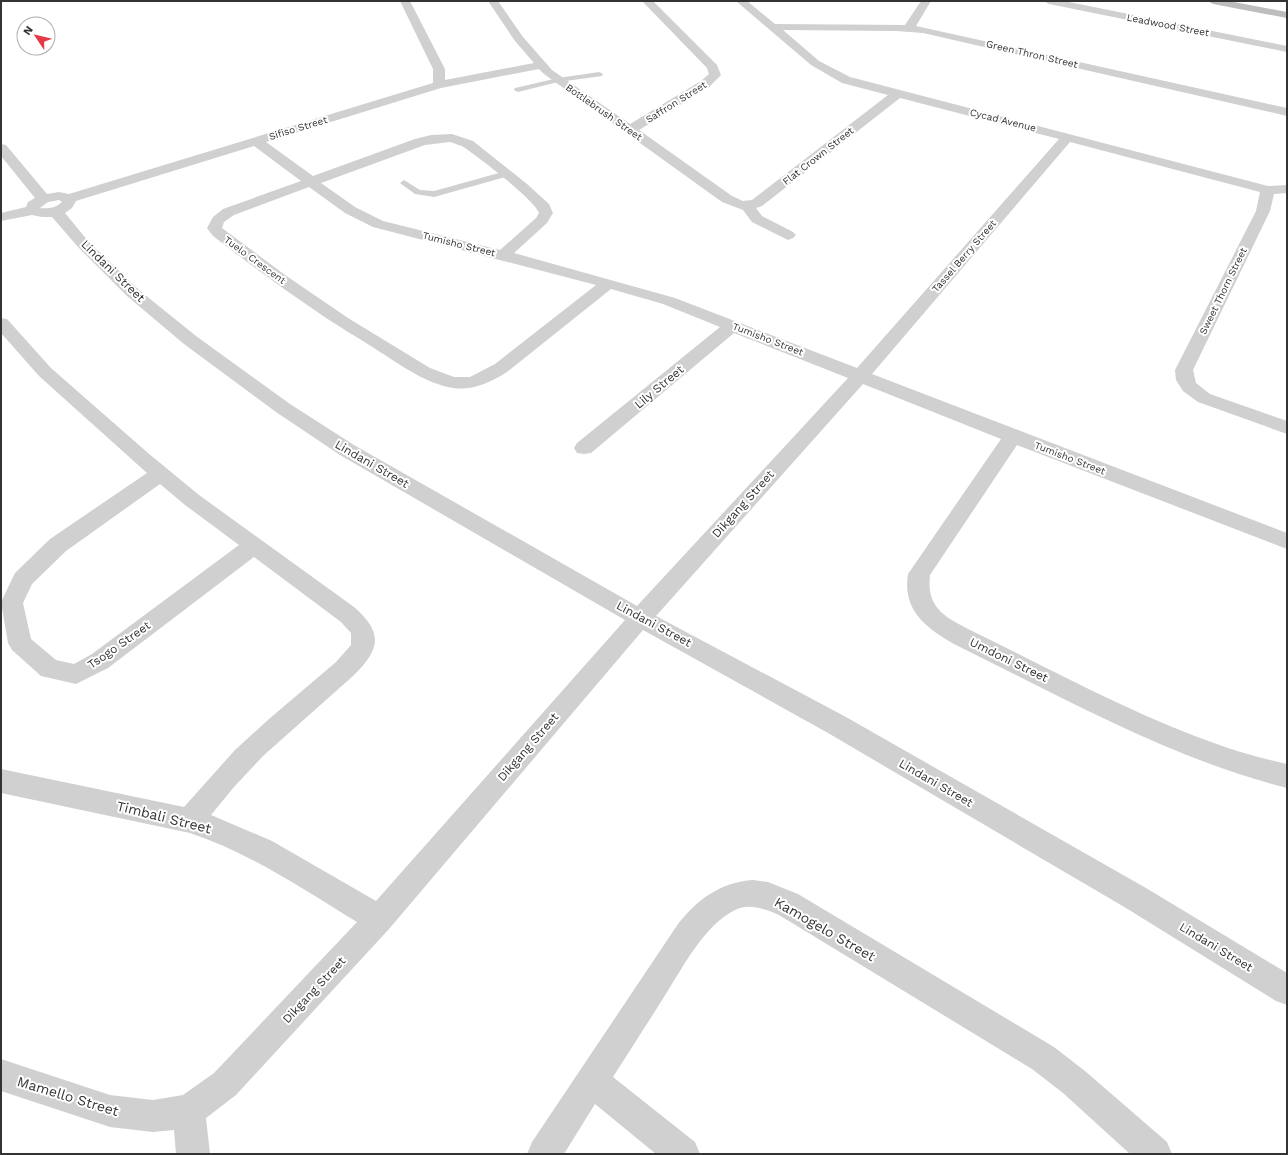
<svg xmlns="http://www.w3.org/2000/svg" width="1288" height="1155" font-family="'Work Sans',sans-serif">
<rect width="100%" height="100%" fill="#fff"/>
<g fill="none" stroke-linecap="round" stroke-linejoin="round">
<g fill="#d0d0d0" fill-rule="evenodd">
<polygon points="599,72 603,74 602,76 558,82 518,92 514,90 515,88 558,78"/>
<polygon points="506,171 509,172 510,174 509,176 434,197 415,194 400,183 404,180 420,190 434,191"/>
</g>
<g fill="#d0d0d0" fill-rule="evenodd">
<path d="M400,1h10l35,68v11l89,-17 -19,-22 -27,-40h10l25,36 29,33 78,54 71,-43 8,-7 -2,-6 -65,-67h11l64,64 4,10 -12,12 -70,43 93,66 11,5 9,-1 136,-105 -46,-12 -31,-18 -75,-64h11l28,23 130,1 16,-24h10l-15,25 371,82v8l-364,-83 -27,-2 -113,-1 36,31 31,16 418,109 19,-1v8l-13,1 -4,17 -77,159 3,13 14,11 77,27v13l-89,-32 -15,-11 -7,-11 -1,-10 81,-159 4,-19 -190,-50 -198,232 415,159v16l-270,-104 -87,130c-4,33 15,42 40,55 84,41 167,87 255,117 20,7 41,12 62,17v24c-118,-30 -225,-91 -333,-144 -28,-16 -52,-34 -46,-70l93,-135 -138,-55 -207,232 190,101 300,171 141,85v32l-11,-4 -150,-93 -298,-175 -185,-103 -254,299 -153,166 -30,23 4,36h-34l-2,-24 -21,2 -43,-5 -109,-36v-32l109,36 43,5 30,-5 31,-22 143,-151c-54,-33 -107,-69 -167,-89l-189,-40v-24l183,38 51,-57 34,-31 67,-57 15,-17v-12l-10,-11 -87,-65 -146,111 -32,16 -35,-8 -29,-26 -4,-7 -7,-41 14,-29 35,-34 97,-66 -108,-97 -38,-43v-15l6,1 44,49 97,85 51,42 155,112c30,26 26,43 -1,69l-90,80 -29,31 -23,28 61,26 104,60 249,-281 -285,-165 -64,-43 -92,-68 -57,-48 -49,-49 -26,-30h-10l-10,-2 -31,6v-8l25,-6 2,-5 7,-4 -34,-42v-12l5,1 41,49 12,-2 10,2 364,-111v-14zM539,69l5,5 178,128 21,8 9,12 36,18 5,-2 3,-3 -3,-3 -31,-16 -6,-8 6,-2 138,-108 159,41 -202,229 -182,-70 -161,-45 33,-30 6,-10 -4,-9 -22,-20 -54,-43 -21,-7 -21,1 -16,4 -102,37 -47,-34 175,-54zM450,142c5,2 11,3 15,6 13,9 70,52 74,65l-3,5 -36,32 -117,-29 -28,-14 -34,-24 104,-38zM254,146l47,35 -78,28 -10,8 -6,11 6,8c34,26 68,52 103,75 21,15 43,27 64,41 24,15 45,31 73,36 20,3 38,-6 54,-16l104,-83 52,15 57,23 -143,116 -3,5 3,5 7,1 7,-1 143,-120 114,45 -211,228 -283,-161 -64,-41 -94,-68 -57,-46 -51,-49 -23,-28 7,-5 4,-7zM309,187l36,26 28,14 223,58 -101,79 -25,13h-16l-24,-9 -82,-50 -63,-43 -63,-47 2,-6 10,-7zM59,200l3,2c-6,6 -14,7 -22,6l8,-6zM160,484l25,21 54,40 -147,109 -18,10 -18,-4 -25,-21 -8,-36 9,-19 34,-33z"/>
<polygon points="1044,1 1064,1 1287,46 1287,52 1049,4"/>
<path d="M753,880l15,2 30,12 256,153 31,24 82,71 5,12h-42l-67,-61 -31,-24 -253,-154c-13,-6 -30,-12 -44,-5 -31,15 -53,59 -71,87 -17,27 -34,53 -51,80l82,65 5,12h-44l-61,-50 -31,50h-37l5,-12 146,-218c20,-25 43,-42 75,-44z"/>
</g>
<polygon fill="#bdbdbd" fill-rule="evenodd" points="1208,1 1229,1 1287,12 1287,18 1213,4"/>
</g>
<g text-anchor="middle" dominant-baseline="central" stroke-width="4" stroke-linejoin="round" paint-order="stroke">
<g font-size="10" fill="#333" stroke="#fff">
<text transform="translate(1168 25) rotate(11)">Leadwood Street</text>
<text transform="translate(1032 54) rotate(13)">Green Thron Street</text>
<text transform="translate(676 102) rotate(-32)">Saffron Street</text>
<text transform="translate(604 112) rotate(35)">Bottlebrush Street</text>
<text transform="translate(1003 120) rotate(14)">Cycad Avenue</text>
<text transform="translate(298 128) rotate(-17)">Sifiso Street</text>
<text transform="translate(818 156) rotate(-38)">Flat Crown Street</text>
<text transform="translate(459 244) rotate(14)">Tumisho Street</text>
<text transform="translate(964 256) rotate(-49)">Tassel Berry Street</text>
<text transform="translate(255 260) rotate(36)">Tuelo Crescent</text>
<text transform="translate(1223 291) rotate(-64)">Sweet Thorn Street</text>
<text transform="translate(768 339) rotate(21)">Tumisho Street</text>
<text transform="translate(1070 458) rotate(21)">Tumisho Street</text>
</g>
<g font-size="12" fill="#333" stroke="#fff">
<text transform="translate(113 271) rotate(44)">Lindani Street</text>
<text transform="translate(659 387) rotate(-40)">Lily Street</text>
<text transform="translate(372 464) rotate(30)">Lindani Street</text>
<text transform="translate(743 504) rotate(-48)">Dikgang Street</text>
<text transform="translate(654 624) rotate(28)">Lindani Street</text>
<text transform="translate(119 645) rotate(-35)">Tsogo Street</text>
<text transform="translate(1009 660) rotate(26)">Umdoni Street</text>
<text transform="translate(528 747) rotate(-49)">Dikgang Street</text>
<text transform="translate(936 783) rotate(30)">Lindani Street</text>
<text transform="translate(1216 947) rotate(31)">Lindani Street</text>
<text transform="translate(314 990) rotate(-47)">Dikgang Street</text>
</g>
<g font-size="14" fill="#333" stroke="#fff">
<text transform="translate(164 817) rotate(14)">Timbali Street</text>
<text transform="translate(825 929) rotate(30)">Kamogelo Street</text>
<text transform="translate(68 1096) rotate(17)">Mamello Street</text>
</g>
</g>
<rect width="1288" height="1155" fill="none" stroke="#333333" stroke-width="4"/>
<g transform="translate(36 36) rotate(305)"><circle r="19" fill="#ffffff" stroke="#adadad"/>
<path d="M0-3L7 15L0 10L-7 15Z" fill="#e63946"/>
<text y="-6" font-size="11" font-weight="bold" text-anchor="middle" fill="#333333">N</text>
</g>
</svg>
